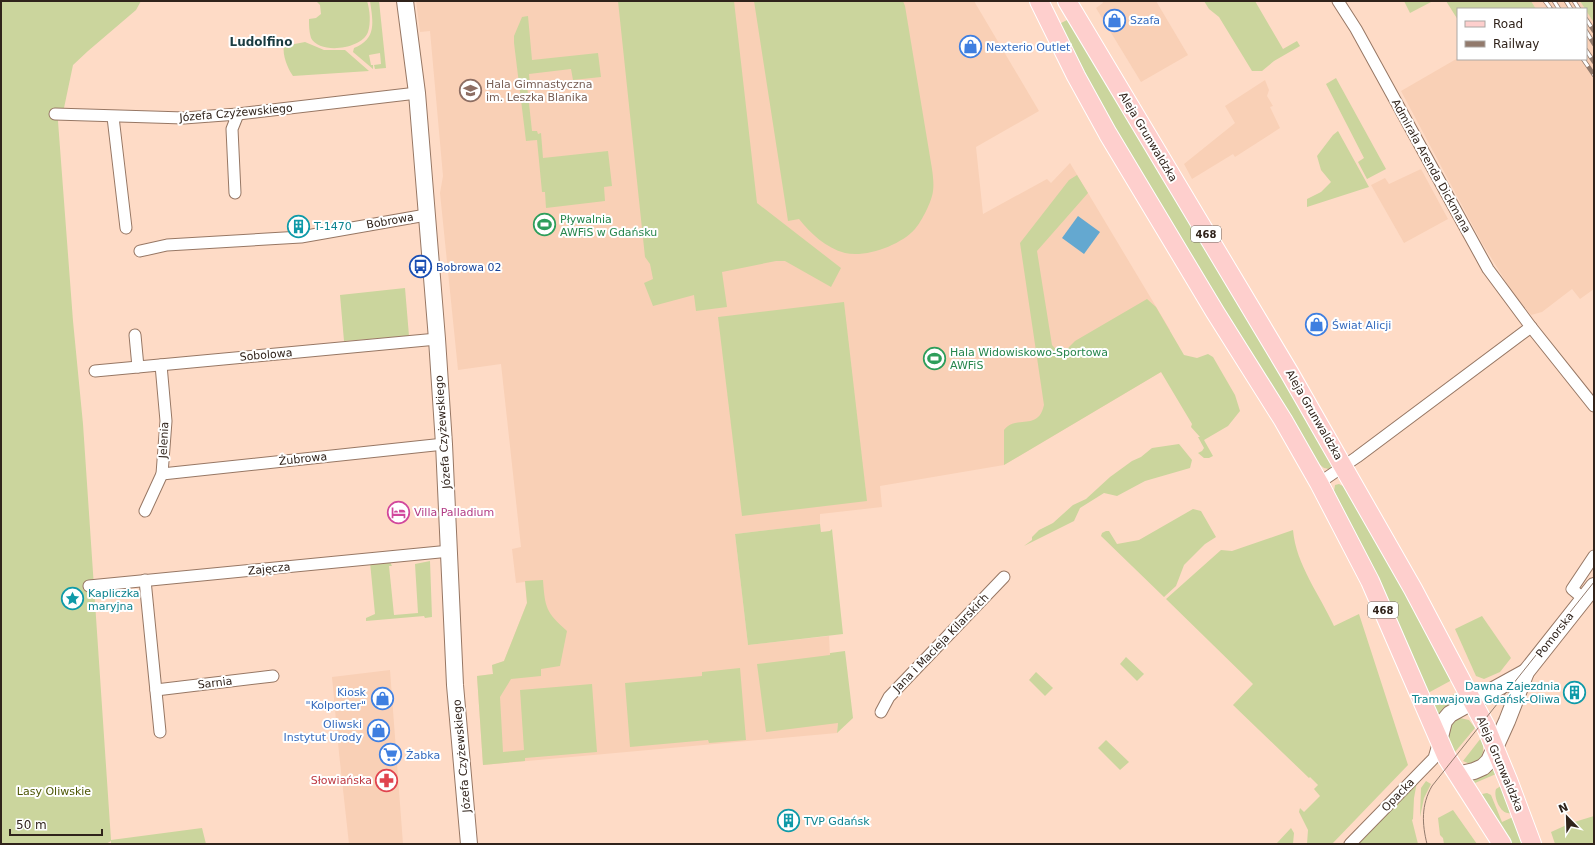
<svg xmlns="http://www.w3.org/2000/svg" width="1595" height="845" font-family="'DejaVu Sans',sans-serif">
<rect width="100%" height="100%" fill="#fedbc6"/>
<g fill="#f9d0b6">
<polygon points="416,1 974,1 1039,111 976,147 983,214 1047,179 1051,183 1070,163 1170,330 1161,372 1004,465 880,486 882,507 820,514 820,524 735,534 748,645 829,636 830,655 838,723 837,733 483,765 477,676 493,674 492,665 504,661 527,603 525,582 516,583 512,549 521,547 501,364 458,370 440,193 443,176 430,31 420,32"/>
<polygon points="1102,1 1156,1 1188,55 1141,82 1096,8 1103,3"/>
<polygon points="1531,1 1580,1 1585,9 1536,9"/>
<polygon points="1586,10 1594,23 1594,289 1580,299 1572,289 1542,312 1531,315 1511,290 1482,243 1401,91 1458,58 1458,59 1586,59"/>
<polygon points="1265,80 1269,90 1267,96 1273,106 1270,107 1280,128 1235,157 1233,154 1192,179 1184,164 1235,123 1225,106"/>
<polygon points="1421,169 1448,219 1404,243 1371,185 1385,178 1389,184"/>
<polygon points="390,670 403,844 349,844 339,753 332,677"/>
</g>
<g fill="#cbd59d">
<polygon points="1,1 141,1 136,10 88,51 73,65 64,108 57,108 73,321 83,424 111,840 202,828 206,844 111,844 111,841 106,844 1,844"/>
<path d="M316,1h51c3,9 4,22 1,31 -6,17 -48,23 -57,6 -2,-6 -2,-13 -2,-19l7,-1 5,-4 -1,-9z"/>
<path d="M370,1h9l7,67 -11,1 -1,-4 7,-1 -1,-11 -11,2 2,10h2v4l-20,-17 1,-4c23,-9 19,-26 16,-47z"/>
<polygon points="618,1 734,1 757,203 841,268 831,287 785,261 776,261 722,272 727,307 696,311 694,295 653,306 644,283 653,279 650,264 645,257"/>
<path d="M754,1h149l2,5 27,163c1,7 2,15 1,22 -1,10 -11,30 -18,38 -14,16 -49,29 -70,24 -19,-5 -35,-20 -46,-34l-11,2z"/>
<polygon points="1204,1 1255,1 1283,49 1297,41 1300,46 1274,61 1262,71 1252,71 1219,17 1209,9"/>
<polygon points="1404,1 1433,1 1410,13"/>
<polygon points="1446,1 1531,1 1536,9 1458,9 1458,20"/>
<polygon points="1580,1 1594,1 1594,23"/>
<polygon points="528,16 532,60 598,53 601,77 573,80 571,69 529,74 530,85 527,85 532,131 537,131 538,134 541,133 543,158 608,151 612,186 604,187 605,201 546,208 545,192 542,192 537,140 526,141 514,43 514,36 522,17"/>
<polygon points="1069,19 1333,463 1329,469 1324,468 1319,464 1278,394 1234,329 1109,121 1059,24"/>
<path d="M305,42l19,8h21l24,21 -76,5c-5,-7 -11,-21 -9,-30z"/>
<polygon points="1336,78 1386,169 1367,179 1358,162 1364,158 1326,84"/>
<polygon points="1338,131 1369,187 1307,207 1307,199 1321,192 1331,182 1321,170 1317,156 1333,135"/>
<path d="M1077,175l11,18 -51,58 15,94 11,12 6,-10 6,-6 72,-42 9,8 28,48 13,3 11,-4 5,3 22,38 5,16 -12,15 -24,14 9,16 -4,2h-5l-6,-5 4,-2 2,-3 -6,-11h2l-9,-10 1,-3 -31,-52 -157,93v-35c12,-16 34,2 40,-25l-24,-162 49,-63z"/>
<polygon points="405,288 409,336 344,341 340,295"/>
<polygon points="844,302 867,501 742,516 718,317"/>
<polygon points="1179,444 1192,460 1190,468 1145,481 1117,496 1104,493 1080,508 1074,521 1024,546 1032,540 1032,537 1039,530 1053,523 1073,505 1086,499 1110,477 1132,461 1141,457 1152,448"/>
<polygon points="1339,484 1345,487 1386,558 1452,680 1428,693 1381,583 1334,491 1335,485"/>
<polygon points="1193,509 1201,511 1216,537 1205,544 1184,565 1176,586 1164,597 1101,536 1102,533 1106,531 1109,531 1117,544 1139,540"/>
<polygon points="820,524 821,532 830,531 832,529 843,634 748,645 735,534"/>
<path d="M1293,530c3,35 27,65 41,96l25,-12 49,151 -76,79h-25l1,-14 -9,-18 1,-4 4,4 16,-16 -6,-7 4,-4 -8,-8 -1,1 -76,-73 20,-21 -87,-85 55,-49 11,1z"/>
<polygon points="430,561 432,617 425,618 424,616 366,621 366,618 375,614 370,562 390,562 392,566 389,566 394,615 418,613 415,564"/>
<path d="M543,580c2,28 3,32 24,51l-7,35 -19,3v7l-30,3 -11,18 3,55 21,-2 -4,-60 72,-6 5,68 -72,6v3l-42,4 -6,-89 16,-2 -1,-9 12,-4 23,-58 -2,-22z"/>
<polygon points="1482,616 1511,658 1500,672 1484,679 1476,676 1455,629"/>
<polygon points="845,651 853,718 837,733 838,723 766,732 757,664 830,655 830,653"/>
<polygon points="1126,657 1144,674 1137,681 1120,664"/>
<polygon points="740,668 746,740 709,743 708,740 630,747 625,683 702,676 702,672"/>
<polygon points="1036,672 1053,688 1045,696 1029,680"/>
<polygon points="1458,692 1461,700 1438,715 1433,705"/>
<path d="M1460,718l9,2 6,8 -20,24c-5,-9 -11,-15 -5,-26 3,-5 4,-6 10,-8z"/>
<path d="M1481,738c6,15 -1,32 -18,23z"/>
<polygon points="1106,740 1129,762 1120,770 1098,748"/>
<polygon points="1492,767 1496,774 1475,783 1473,779"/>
<polygon points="1426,781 1431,784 1424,798 1420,817 1421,788"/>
<polygon points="1417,782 1414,798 1413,819 1412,820 1418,844 1358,844"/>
<path d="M1501,786l10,27c-10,3 -18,-16 -15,-24z"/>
<polygon points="1487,793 1491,795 1502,822 1513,817 1523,844 1512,844 1482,794"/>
<polygon points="1453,810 1477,844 1444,844 1443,838 1440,835 1438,818"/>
<polygon points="1594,816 1594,844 1555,844 1551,832 1571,823"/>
<polygon points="1291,828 1294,833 1293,844 1276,844"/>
</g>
<polygon fill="#64a8d0" points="1078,216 1100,232 1084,254 1062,238"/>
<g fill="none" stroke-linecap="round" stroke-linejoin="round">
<defs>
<g id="street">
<polyline points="1338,1 1356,29 1488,269 1531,327 1594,406"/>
<polyline points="55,114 184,118 238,114 417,93"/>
<polyline points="113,117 126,228"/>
<polyline points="235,193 232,129 238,114"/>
<polyline points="140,251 167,245 301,237 426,215"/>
<polyline points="135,335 138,367"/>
<polyline points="95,371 437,339"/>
<polyline points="162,474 444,444"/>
<polyline points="1319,483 1357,457 1531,327"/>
<polyline points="145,511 162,474 166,421 161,365"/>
<polyline points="145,580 160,732"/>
<polyline points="89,586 450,551"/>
<polyline points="1584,599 1572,589 1594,556"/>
<polyline points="156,690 273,676"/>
<polyline points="881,712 889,697 1004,577"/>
<polyline points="1350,844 1434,758 1439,741"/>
</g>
<g id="secondary">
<polyline points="405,1 417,93 437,339 444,444 455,685 469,844"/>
<polyline points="1439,741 1444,721 1450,714 1526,672"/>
<polyline points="1457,775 1474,771 1483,767 1489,761 1507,721 1526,672 1594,586"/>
</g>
<g id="primary">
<polyline points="1039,1 1076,76 1108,134 1215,312 1283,420 1319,483 1370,581 1447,758 1502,844"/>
<polyline points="1067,1 1289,372 1413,589 1486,727 1508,780 1532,844"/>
</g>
</defs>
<use href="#street" stroke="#977764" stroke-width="13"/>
<use href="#secondary" stroke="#977764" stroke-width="18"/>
<use href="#primary" stroke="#fff" stroke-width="20"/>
<use href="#street" stroke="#fff" stroke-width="11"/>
<use href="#secondary" stroke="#fff" stroke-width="16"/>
<use href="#primary" stroke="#fecfcd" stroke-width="18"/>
<path stroke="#927a6c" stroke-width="1" d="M1427,844c-5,-20 -6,-39 5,-58l162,-204"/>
<defs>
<g id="rail">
<polyline points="1545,1 1551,9"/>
<polyline points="1554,1 1559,9"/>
<polyline points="1566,1 1571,9"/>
<polyline points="1574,1 1579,9"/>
<polyline points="1586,19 1594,31"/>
<polyline points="1586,31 1594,44"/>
<polyline points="1586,50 1594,62"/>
<polyline points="1583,59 1594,75"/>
</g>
</defs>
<use href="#rail" stroke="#927a6c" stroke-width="4.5"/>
<use href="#rail" stroke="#fff" stroke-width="3" stroke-dasharray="9" stroke-linecap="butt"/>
</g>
<defs>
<symbol id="shop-ring" viewBox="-11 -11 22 22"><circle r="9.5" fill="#fff" stroke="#3f7fe0" stroke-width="1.5"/><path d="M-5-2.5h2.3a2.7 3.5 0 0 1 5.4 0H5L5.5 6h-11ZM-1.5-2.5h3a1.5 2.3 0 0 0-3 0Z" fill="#3f7fe0"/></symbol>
<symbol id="university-ring" viewBox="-11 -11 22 22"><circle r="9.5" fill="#fff" stroke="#8d6e63" stroke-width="1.5"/><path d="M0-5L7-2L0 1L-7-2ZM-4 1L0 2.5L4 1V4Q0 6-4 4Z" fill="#8d6e63"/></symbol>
<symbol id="stadium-ring" viewBox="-11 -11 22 22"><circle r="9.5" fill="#fff" stroke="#2e9e5b" stroke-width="1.5"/><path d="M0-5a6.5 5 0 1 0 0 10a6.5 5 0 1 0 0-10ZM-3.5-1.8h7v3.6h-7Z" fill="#2e9e5b"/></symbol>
<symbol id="building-ring" viewBox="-11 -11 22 22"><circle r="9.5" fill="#fff" stroke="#0f9aa8" stroke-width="1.5"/><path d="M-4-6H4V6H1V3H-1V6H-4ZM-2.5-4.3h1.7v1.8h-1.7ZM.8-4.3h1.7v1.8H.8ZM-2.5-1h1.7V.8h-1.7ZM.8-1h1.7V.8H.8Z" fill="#0f9aa8"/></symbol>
<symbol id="bus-ring" viewBox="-11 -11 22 22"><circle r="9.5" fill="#fff" stroke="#1a4fb4" stroke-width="1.5"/><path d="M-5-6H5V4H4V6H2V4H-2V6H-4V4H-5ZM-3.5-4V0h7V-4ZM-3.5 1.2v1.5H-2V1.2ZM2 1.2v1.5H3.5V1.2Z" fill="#1a4fb4"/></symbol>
<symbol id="hotel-ring" viewBox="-11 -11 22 22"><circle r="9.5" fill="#fff" stroke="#d1479c" stroke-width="1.5"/><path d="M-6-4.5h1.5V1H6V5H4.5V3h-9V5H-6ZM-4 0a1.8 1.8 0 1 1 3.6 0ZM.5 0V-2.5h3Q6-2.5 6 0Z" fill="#d1479c"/></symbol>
<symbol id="sight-ring" viewBox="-11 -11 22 22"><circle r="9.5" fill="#fff" stroke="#0f9aa8" stroke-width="1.5"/><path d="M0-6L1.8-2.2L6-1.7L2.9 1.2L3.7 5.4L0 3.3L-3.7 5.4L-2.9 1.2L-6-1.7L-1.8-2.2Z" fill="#0f9aa8"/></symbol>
<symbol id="supermarket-ring" viewBox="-11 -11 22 22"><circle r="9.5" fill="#fff" stroke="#3f7fe0" stroke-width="1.5"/><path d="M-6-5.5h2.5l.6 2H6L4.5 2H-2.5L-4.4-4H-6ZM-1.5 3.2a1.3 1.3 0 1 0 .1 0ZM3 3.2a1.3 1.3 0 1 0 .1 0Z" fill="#3f7fe0"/></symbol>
<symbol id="pharmacy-ring" viewBox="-11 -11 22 22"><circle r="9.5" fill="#fff" stroke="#e0444e" stroke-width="1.5"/><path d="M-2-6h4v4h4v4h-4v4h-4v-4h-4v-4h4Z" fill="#e0444e"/></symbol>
</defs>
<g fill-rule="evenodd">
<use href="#shop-ring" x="1102" y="8" width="25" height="25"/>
<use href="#shop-ring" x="958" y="34" width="25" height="25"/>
<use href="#university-ring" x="458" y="78" width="25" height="25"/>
<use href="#stadium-ring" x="532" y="212" width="25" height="25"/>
<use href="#building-ring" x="286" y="214" width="25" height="25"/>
<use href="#bus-ring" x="408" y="254" width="25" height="25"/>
<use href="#shop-ring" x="1304" y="312" width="25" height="25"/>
<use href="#stadium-ring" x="922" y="346" width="25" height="25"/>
<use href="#hotel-ring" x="386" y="500" width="25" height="25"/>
<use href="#sight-ring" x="60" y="586" width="25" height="25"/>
<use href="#building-ring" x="1562" y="680" width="25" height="25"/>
<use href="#shop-ring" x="370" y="686" width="25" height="25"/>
<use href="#shop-ring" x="366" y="718" width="25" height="25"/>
<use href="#supermarket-ring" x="378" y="742" width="25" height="25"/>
<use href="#pharmacy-ring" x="374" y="768" width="25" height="25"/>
<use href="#building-ring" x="776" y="808" width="25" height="25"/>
</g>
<g text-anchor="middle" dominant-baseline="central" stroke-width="4" stroke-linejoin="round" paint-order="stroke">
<g fill="#fff" stroke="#6e655f" stroke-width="1">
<rect x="1191" y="226" width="30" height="16" rx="3"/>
<rect x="1368" y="602" width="30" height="16" rx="3"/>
</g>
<g font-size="10" font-weight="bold" fill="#30231b">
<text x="1206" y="234">468</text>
<text x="1383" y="610">468</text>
</g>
<g font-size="11" fill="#366cbe" stroke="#fff" text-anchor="start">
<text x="1130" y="20">Szafa</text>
<text x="986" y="47">Nexterio Outlet</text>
<text x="1332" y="325">Świat Alicji</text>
<text x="366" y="692" text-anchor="end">Kiosk<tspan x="366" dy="13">"Kolporter"</tspan></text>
<text x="362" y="724" text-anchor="end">Oliwski<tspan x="362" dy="13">Instytut Urody</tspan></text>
<text x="406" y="755">Żabka</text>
</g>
<g font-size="11" fill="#785e54" stroke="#fff" text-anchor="start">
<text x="486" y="84">Hala Gimnastyczna<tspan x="486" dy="13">im. Leszka Blanika</tspan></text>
</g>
<g font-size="11" fill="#30231b" stroke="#fff">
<text transform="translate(236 113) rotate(-5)">Józefa Czyżewskiego</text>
<text transform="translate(1148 137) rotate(59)">Aleja Grunwaldzka</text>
<text transform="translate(1431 166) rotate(61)">Admirała Arenda Dickmana</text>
<text transform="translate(390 221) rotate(-10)">Bobrowa</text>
<text transform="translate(266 355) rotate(-5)">Sobolowa</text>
<text transform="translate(1314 415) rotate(60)">Aleja Grunwaldzka</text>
<text transform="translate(443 432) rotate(-94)">Józefa Czyżewskiego</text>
<text transform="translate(164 440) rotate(-87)">Jelenia</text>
<text transform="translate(303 459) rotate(-6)">Żubrowa</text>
<text transform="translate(269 569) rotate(-6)">Zajęcza</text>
<text transform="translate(1555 635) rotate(-52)">Pomorska</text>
<text transform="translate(941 643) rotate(-46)">Jana i Macieja Kilarskich</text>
<text transform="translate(215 683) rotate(-7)">Sarnia</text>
<text transform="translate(462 756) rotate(-95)">Józefa Czyżewskiego</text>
<text transform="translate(1500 764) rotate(67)">Aleja Grunwaldzka</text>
<text transform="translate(1398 795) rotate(-46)">Opacka</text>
</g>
<g font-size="11" fill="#27864d" stroke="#fff" text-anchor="start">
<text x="560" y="219">Pływalnia<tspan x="560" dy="13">AWFiS w Gdańsku</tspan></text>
<text x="950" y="352">Hala Widowiskowo-Sportowa<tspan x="950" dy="13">AWFiS</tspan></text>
</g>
<g font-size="11" fill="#0d838f" stroke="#fff" text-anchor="start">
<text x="314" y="226">T-1470</text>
<text x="88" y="593">Kapliczka<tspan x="88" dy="13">maryjna</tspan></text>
<text x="1560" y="686" text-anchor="end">Dawna Zajezdnia<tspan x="1560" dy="13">Tramwajowa Gdańsk-Oliwa</tspan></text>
<text x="804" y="821">TVP Gdańsk</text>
</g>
<g font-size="11" fill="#164399" stroke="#fff" text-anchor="start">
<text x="436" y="267">Bobrowa 02</text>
</g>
<g font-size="11" fill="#b23c85" stroke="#fff" text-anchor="start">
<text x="414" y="512">Villa Palladium</text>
</g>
<g font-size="11" fill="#be3a42" stroke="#fff" text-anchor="end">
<text x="372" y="780">Słowiańska</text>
</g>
<g font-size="11" fill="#4e5706" stroke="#fff">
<text x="54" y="791">Lasy Oliwskie</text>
</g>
<g font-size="12" font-weight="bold" fill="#1b3c41" stroke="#fff">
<text x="261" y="42">Ludolfino</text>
</g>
</g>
<rect width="1595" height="845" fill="none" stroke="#30231b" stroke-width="4"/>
<rect x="1457" y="8" width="130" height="52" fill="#ffffff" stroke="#aca7a4"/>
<rect x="1465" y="21" width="20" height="6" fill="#fecfcd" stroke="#aca7a4"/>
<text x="1493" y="28" font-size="12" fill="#30231b">Road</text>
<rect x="1465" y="41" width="20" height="6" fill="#927a6c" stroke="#aca7a4"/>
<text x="1493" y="48" font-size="12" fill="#30231b">Railway</text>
<g transform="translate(1567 817) rotate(337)" stroke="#ffffff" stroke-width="3" paint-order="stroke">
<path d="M0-3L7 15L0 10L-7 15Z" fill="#30231b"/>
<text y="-6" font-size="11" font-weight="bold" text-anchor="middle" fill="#30231b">N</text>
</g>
<path d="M10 829v6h92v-6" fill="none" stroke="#30231b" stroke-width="2"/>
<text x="16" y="829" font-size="12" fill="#30231b" stroke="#ffffff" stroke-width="3" paint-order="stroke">50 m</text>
</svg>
